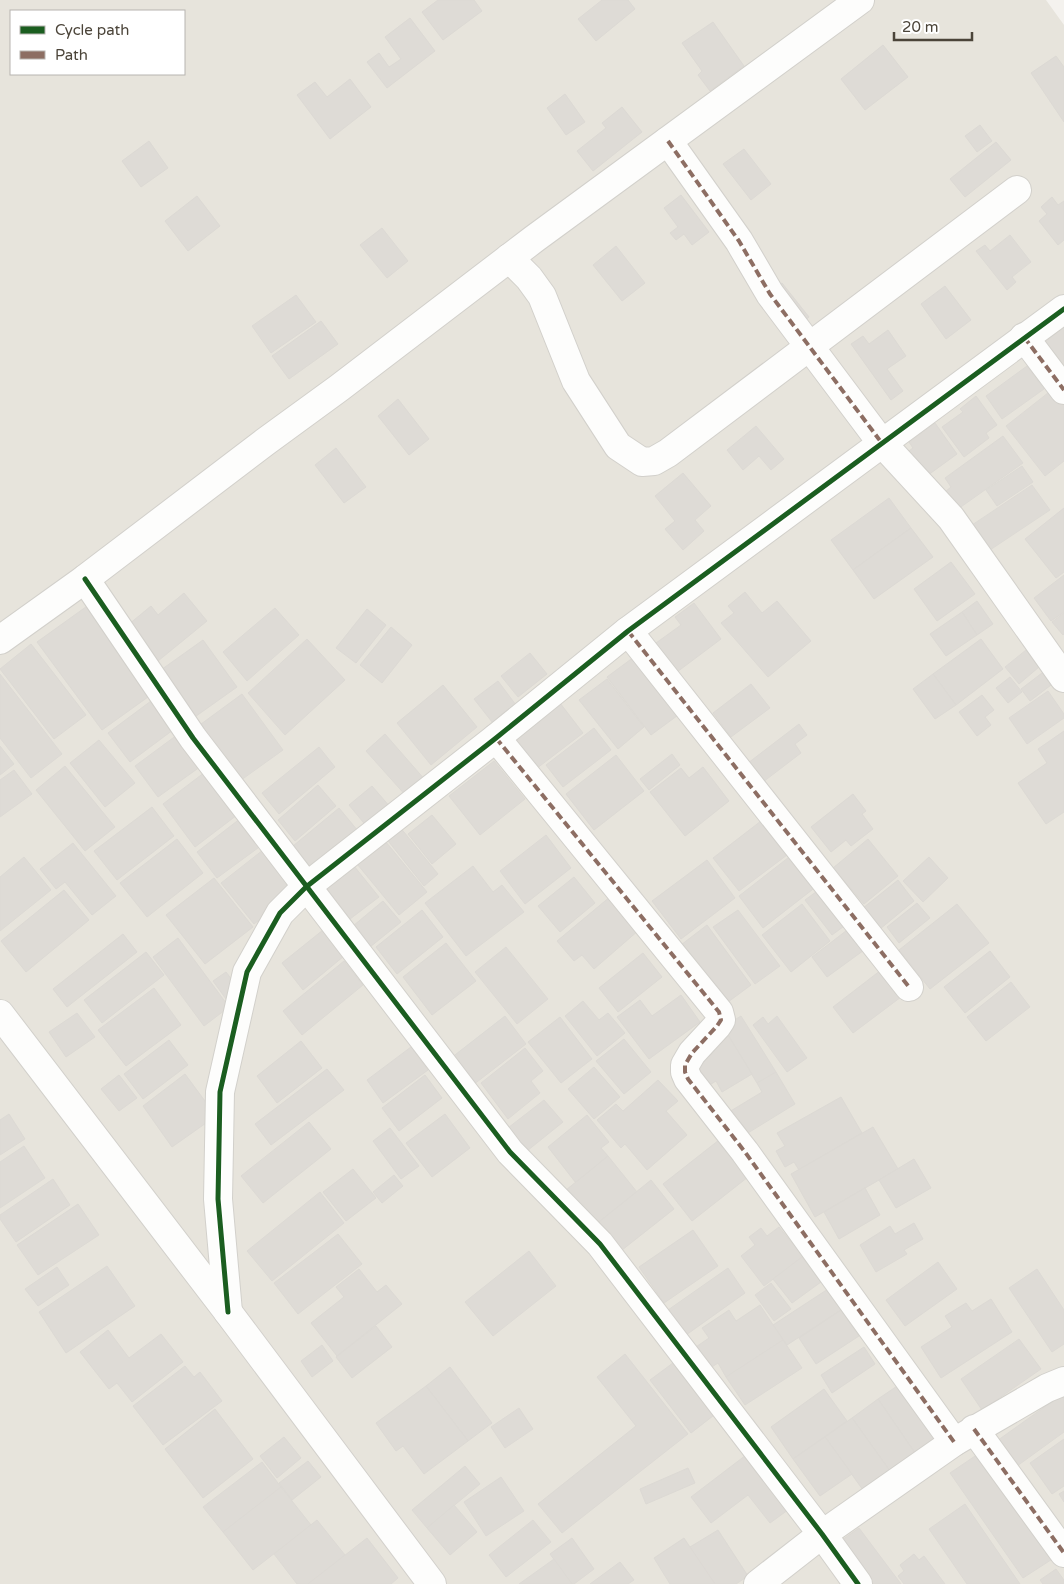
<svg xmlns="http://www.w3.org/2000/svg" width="1064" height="1584" font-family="'Varela Round',sans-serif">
<rect width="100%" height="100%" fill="#f4f2ee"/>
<path fill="#e7e4dc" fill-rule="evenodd" d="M0,0h1046l18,25v1559h-1064zM11,11h173v63h-173z"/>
<g fill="#dedbd6" stroke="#dcd9d4">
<polygon points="438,0 474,0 482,11 443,40 422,12"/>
<polygon points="602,0 628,0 635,9 596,41 578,19"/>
<polygon points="410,18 435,51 387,88 367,62 379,53 389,67 401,59 385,37"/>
<polygon points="713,22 744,66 710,91 698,75 702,71 682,43"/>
<polygon points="883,45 908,77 865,110 841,79"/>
<polygon points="1056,56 1064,67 1064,122 1031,73"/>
<polygon points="350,79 371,107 330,139 297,95 315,82 327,97"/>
<polygon points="565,94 585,122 566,135 547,108"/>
<polygon points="622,107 642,132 593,171 577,151 606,128 602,123"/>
<polygon points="980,125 992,141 977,152 965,136"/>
<polygon points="149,141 168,168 141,187 122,161"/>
<polygon points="996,142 1011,160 965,197 950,179"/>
<polygon points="744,149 771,184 751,200 723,164"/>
<polygon points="681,195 709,232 692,245 684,234 676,240 670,233 678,227 664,208"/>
<polygon points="197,196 220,226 188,251 165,221"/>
<polygon points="1052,197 1058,205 1064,201 1064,240 1058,245 1039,221 1047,214 1041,207"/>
<polygon points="382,228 408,261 387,278 360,245"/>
<polygon points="1010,235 1031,262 1012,277 1016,282 1007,290 976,251 985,245 990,251"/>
<polygon points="616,246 645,283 622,301 593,265"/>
<polygon points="782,283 809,317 797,327 770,292"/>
<polygon points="945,286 971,320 946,339 921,304"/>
<polygon points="296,295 316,322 271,353 252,326"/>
<polygon points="321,321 338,344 289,379 272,356"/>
<polygon points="1064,327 1064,377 1040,346"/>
<polygon points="888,330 906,356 887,369 903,391 891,400 851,344 863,336 869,344"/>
<polygon points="1027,366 1044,389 1002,419 986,396"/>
<polygon points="1053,389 1064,403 1064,461 1045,476 1006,426"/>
<polygon points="976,396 997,425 986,433 989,438 964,457 942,427 963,412 960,409"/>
<polygon points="398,399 429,439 409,455 378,416"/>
<polygon points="935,423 957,454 924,478 906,453 913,448 909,442"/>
<polygon points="756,426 784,459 771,470 759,456 743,470 727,450"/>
<polygon points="1003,436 1023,463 958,509 945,492 951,487 945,478"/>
<polygon points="336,448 366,487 344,503 315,465"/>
<polygon points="1022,466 1033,482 997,506 986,490"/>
<polygon points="683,473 711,506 695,520 704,531 683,550 665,529 675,521 655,496"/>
<polygon points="1032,485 1050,510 990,550 972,525"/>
<polygon points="889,498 911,528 853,570 831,540"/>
<polygon points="1064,508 1064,572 1056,578 1025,539"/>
<polygon points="911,528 933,557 874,599 853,570"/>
<polygon points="951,562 975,594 937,621 914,589"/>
<polygon points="1064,575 1064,612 1051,621 1034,598"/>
<polygon points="745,592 762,613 777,601 811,641 768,677 721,623 734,613 728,606"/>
<polygon points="184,593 207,621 158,661 128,625 151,606 158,615"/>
<polygon points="977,601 993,624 977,635 962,612"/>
<polygon points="694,603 721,639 677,672 656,643 681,625 675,617"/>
<polygon points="90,604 155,692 102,730 37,642"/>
<polygon points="275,608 299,635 247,681 223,652"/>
<polygon points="367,609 386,625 356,663 336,648"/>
<polygon points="962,612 977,635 946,656 930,634"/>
<polygon points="1064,613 1064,634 1063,635 1052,622"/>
<polygon points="391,627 412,645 382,683 360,665"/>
<polygon points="307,639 345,680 285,735 248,693"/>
<polygon points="981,639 1003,669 956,705 933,674"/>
<polygon points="203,640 237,687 192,719 158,672"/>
<polygon points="31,644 86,715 54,739 0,669"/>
<polygon points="1026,650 1039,667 1019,684 1005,667"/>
<polygon points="642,651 685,710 651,735 607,677"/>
<polygon points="530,653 547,674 518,697 501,676"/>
<polygon points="1046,670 1055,682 1030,701 1021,689"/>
<polygon points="0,674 62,754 31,778 0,738"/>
<polygon points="933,674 956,705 935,719 913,689"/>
<polygon points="1010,677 1022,692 1008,703 996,688"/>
<polygon points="607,679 644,727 618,749 579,700"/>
<polygon points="498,681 519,709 496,727 474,699"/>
<polygon points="751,684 770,708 731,737 713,713"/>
<polygon points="443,685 477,727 431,765 397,723"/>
<polygon points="1048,691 1064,714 1064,718 1027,744 1009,718"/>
<polygon points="242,694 283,750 237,783 197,727"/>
<polygon points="982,695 994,710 985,717 991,725 977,736 959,712"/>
<polygon points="155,698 177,727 130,762 108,733"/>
<polygon points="560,703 583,733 532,772 509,741"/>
<polygon points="799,724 807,735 795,744 801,753 763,782 748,763"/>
<polygon points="594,728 611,750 563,787 546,765"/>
<polygon points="1064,731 1064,812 1046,824 1018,783 1047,763 1038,749"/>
<polygon points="181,732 204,764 158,797 135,766"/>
<polygon points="385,734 426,781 408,798 366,751"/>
<polygon points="99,740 135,783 105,807 70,763"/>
<polygon points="0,746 14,764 0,775"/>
<polygon points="319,747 335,767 279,814 262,793"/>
<polygon points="672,754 680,765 649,790 640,779"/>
<polygon points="616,755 644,791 594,830 566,794"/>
<polygon points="494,761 525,799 480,835 449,796"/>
<polygon points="65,766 115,827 85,851 36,790"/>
<polygon points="703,767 729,801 685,836 650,792 681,768 689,778"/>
<polygon points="209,769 241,812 195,847 163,804"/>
<polygon points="14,770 32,794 0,817 0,780"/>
<polygon points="318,785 336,806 295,841 278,820"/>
<polygon points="372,786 391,808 368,828 349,805"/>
<polygon points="853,794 866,811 862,814 873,829 851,846 846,840 831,852 811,827"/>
<polygon points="152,807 174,836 117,880 94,851"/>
<polygon points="339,808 363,837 317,875 293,846"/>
<polygon points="432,815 456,844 432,864 408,834"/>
<polygon points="241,818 262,845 217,878 197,852"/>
<polygon points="761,821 787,855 739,891 713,858"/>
<polygon points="399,826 438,874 424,886 385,837"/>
<polygon points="546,835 571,868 525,904 500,871"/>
<polygon points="381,836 427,892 399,915 353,859"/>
<polygon points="177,839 203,873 147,917 120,883"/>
<polygon points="868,839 898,876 864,904 833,868"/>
<polygon points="73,843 116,896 92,915 65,882 56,889 40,869"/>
<polygon points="263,850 296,892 254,924 221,883"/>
<polygon points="793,854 817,886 763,928 739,896"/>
<polygon points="24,857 51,890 0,931 0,877"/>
<polygon points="929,857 948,878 923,902 903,881"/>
<polygon points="707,860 735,898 681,939 652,901"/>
<polygon points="354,866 379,897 350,919 326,888"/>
<polygon points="473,866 493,892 502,885 524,912 466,956 425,903"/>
<polygon points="574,877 595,903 560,932 538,906"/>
<polygon points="214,878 253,927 205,964 166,915"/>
<polygon points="898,880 914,901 880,929 863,908"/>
<polygon points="824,886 851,921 832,935 805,900"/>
<polygon points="64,890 89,920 26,972 1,941"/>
<polygon points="611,896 639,930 594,969 582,955 574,961 557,941"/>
<polygon points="383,901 401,922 370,947 353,926"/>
<polygon points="917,903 930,918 899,943 887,927"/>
<polygon points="802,904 830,941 791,972 762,935"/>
<polygon points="957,904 989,943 930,989 899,950"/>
<polygon points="422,910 443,937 397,974 376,947"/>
<polygon points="738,910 780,966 755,984 713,927"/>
<polygon points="855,924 871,945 827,977 812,957"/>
<polygon points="707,925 751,985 720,1008 677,948"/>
<polygon points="323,930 344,956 303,990 282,963"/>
<polygon points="123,934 137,952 67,1007 53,989"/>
<polygon points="178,938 229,1007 204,1026 153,957"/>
<polygon points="446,943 476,981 432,1015 403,977"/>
<polygon points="506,947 548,999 517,1024 475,972"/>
<polygon points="990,951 1010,977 965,1013 944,987"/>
<polygon points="146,952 164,975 102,1023 84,1000"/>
<polygon points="643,953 662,977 618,1012 599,988"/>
<polygon points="344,961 363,985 302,1035 283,1011"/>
<polygon points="885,967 905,994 853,1033 833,1007"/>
<polygon points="226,972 239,989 226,999 213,981"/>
<polygon points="1011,982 1030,1007 986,1041 967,1017"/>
<polygon points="154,988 181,1025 126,1066 98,1030"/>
<polygon points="681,995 700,1022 649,1059 617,1017 640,1000 652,1016"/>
<polygon points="583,1001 599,1020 608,1013 625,1033 597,1056 565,1016"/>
<polygon points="77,1013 95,1037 66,1057 49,1032"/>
<polygon points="505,1016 526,1044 473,1085 451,1058"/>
<polygon points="741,1016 776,1072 757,1083 723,1027"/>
<polygon points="777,1016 807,1058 787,1072 753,1025 763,1017 768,1024"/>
<polygon points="560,1017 592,1059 561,1083 528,1042"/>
<polygon points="728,1035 752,1074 722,1092 716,1081 708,1086 696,1064 712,1054 708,1047"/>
<polygon points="624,1039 651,1072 624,1094 596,1061"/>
<polygon points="169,1040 188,1065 143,1099 124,1074"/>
<polygon points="301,1041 322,1068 277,1103 257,1076"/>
<polygon points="411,1047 428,1070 383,1103 367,1080"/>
<polygon points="525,1048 543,1071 531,1081 540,1093 508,1119 481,1083"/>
<polygon points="594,1067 620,1097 594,1119 568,1089"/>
<polygon points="327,1069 344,1090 271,1145 255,1124"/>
<polygon points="776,1072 795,1104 743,1136 729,1112 762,1092 757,1083"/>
<polygon points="185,1074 216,1116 172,1147 143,1106"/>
<polygon points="119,1075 137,1098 119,1111 101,1089"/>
<polygon points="425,1075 442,1098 399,1131 382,1108"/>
<polygon points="658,1080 678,1101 666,1111 687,1135 647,1170 625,1144 621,1148 597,1120 616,1104 623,1111"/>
<polygon points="841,1097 862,1133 799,1170 794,1162 785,1167 776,1151 785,1146 777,1133"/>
<polygon points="544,1100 563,1122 522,1155 504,1131"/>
<polygon points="9,1114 25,1139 0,1155 0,1120"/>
<polygon points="445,1114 470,1148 432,1177 406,1143"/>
<polygon points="587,1115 609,1142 601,1148 608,1156 576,1183 548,1147"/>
<polygon points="309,1122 331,1149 263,1203 241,1176"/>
<polygon points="873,1127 898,1169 815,1217 791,1174"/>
<polygon points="390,1128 419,1166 401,1179 373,1141"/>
<polygon points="719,1140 748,1177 692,1221 663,1184"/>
<polygon points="24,1146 45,1178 0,1208 0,1162"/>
<polygon points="608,1156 637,1192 594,1226 566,1190"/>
<polygon points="914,1159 931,1188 896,1208 879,1180"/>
<polygon points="353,1169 376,1198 346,1221 323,1192"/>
<polygon points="394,1175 403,1186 382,1203 373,1192"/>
<polygon points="53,1179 70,1205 16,1242 0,1219 0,1215"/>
<polygon points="651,1180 674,1209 617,1254 594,1226"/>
<polygon points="865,1188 880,1215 839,1239 824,1212"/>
<polygon points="320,1192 344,1223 272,1281 247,1251"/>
<polygon points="78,1204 99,1235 38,1275 17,1245"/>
<polygon points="914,1223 923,1239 904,1250 907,1254 876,1272 860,1245 890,1226 895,1234"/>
<polygon points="779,1227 792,1243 800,1238 810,1251 764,1286 741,1256 755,1245 749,1237 761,1228 767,1236"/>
<polygon points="693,1230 718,1266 664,1303 639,1267"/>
<polygon points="338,1234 362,1264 298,1314 274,1283"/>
<polygon points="529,1251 556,1286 493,1336 465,1302"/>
<polygon points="802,1257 821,1282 792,1303 773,1279"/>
<polygon points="938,1262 957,1289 905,1326 886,1300"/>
<polygon points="107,1266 135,1306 66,1353 39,1312"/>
<polygon points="57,1267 69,1285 38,1306 25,1289"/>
<polygon points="728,1268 745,1293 686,1335 668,1310"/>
<polygon points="359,1269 377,1292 386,1285 402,1304 337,1356 311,1323 344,1297 336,1287"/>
<polygon points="1037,1269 1064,1310 1064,1344 1052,1352 1009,1288"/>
<polygon points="771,1283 791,1309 774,1321 755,1295"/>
<polygon points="828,1289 841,1310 787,1345 773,1325"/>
<polygon points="991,1299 1012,1332 941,1378 921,1347 952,1327 945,1316 966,1303 972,1311"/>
<polygon points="760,1305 783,1340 726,1377 718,1363 707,1370 693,1349 709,1338 702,1328 729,1310 736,1321"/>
<polygon points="841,1310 859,1336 816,1364 799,1338"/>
<polygon points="376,1326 392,1347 352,1378 336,1357"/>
<polygon points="108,1330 129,1358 161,1334 183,1362 132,1402 117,1383 109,1389 80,1352"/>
<polygon points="1019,1339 1041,1369 982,1410 961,1379"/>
<polygon points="783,1340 802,1368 745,1405 726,1377"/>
<polygon points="322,1345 333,1361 312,1377 301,1361"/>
<polygon points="864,1347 875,1364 832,1393 821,1375"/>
<polygon points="625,1354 688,1434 562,1533 538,1504 636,1426 597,1377"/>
<polygon points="677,1360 718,1412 691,1433 650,1380"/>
<polygon points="185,1366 194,1377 200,1372 222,1401 163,1445 133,1406"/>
<polygon points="450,1367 492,1423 468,1441 426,1386"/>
<polygon points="906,1380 943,1433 915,1453 878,1399"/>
<polygon points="426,1386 468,1441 424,1474 403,1446 396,1451 376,1423"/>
<polygon points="824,1389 847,1421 793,1459 771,1427"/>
<polygon points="1064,1393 1064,1432 1013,1469 994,1443"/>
<polygon points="878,1399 915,1453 890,1471 852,1418"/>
<polygon points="519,1408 533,1429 505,1448 491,1427"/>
<polygon points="215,1409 253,1459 203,1498 165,1449"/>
<polygon points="852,1418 890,1471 863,1490 825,1437"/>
<polygon points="284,1437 301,1458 277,1478 260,1456"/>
<polygon points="825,1437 852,1474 820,1496 793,1459"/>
<polygon points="1064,1439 1064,1486 1052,1494 1030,1463"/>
<polygon points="984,1450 1057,1556 1023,1578 950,1473"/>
<polygon points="750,1452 792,1507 770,1523 748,1495 711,1523 691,1497"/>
<polygon points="308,1461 321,1477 292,1500 279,1483"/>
<polygon points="262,1462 281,1487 223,1532 203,1507"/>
<polygon points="465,1466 480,1484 427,1528 412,1510"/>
<polygon points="688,1468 695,1483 646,1504 640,1489"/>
<polygon points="501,1477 524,1511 486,1536 464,1502"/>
<polygon points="281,1487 311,1525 253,1570 223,1532"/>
<polygon points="1064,1491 1064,1502 1059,1494"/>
<polygon points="965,1504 1020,1584 967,1584 929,1529"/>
<polygon points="454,1505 477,1532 450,1555 427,1528"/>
<polygon points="317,1520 345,1555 308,1584 297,1584 274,1554"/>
<polygon points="533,1520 551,1542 506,1577 489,1555"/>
<polygon points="859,1528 901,1584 864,1584 835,1545"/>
<polygon points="718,1530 748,1576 736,1584 715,1584 690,1547"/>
<polygon points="367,1538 398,1578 391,1584 308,1584"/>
<polygon points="572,1538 594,1569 574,1584 572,1584 550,1554"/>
<polygon points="684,1538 690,1547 715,1584 670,1584 654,1558"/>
<polygon points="914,1554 919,1560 924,1556 945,1584 904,1584 898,1576 904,1571 900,1565"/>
<polygon points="554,1559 572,1584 519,1584"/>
<polygon points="620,1562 634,1580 628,1584 590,1584"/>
<polygon points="1056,1569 1064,1580 1064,1584 1043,1584 1040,1580"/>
</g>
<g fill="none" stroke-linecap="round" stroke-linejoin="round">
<defs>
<g id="minor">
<polyline points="668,141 739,241 770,294 881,442 951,518 1064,678"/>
<polyline points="509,258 529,278 542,296 576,381 618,446 642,462 654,461 668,453 1017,190"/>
<polyline points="1024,337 1064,390"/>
<polyline points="85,579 193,738 510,1152 600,1244 822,1534 858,1584"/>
<polyline points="628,631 909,987"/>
<polyline points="0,640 85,579 265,442 339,388 534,239 860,0"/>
<polyline points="496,738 719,1012 721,1020 717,1026 692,1053 685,1065 685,1072 688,1079 745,1152 954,1442"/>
<polyline points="0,1014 228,1312 432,1584"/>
<polyline points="228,1312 218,1199 220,1092 247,972 280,913 306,887 496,738 628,631 1064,309"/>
<polyline points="974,1429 1064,1553"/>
<polyline points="758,1584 817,1538 954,1442 1047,1388 1064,1381"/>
</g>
</defs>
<use href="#minor" stroke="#d2d0cb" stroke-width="30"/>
<use href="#minor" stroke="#fdfdfc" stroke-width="28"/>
<g stroke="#8d6e63" stroke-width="4" stroke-dasharray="8 4" stroke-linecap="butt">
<polyline points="668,141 739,241 770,294 881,442"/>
<polyline points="1024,337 1064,390"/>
<polyline points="628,631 909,987"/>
<polyline points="496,738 719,1012 721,1020 717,1026 692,1053 685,1065 685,1072 688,1079 745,1152 954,1442"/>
<polyline points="974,1429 1064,1553"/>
</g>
<defs>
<g id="cycleway">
<polyline points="85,579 193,738 510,1152 600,1244 822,1534 858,1584"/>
<polyline points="228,1312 218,1199 220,1092 247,972 280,913 306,887 496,738 628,631 1064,309"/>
</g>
</defs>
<use href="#cycleway" stroke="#fff" stroke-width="8"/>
<use href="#cycleway" stroke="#1b5e20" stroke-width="5"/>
</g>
<rect x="10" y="10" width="175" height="65" fill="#ffffff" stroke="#b7b4b0"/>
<rect x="20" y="26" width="25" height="8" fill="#1b5e20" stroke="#b7b4b0"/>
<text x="55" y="35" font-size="15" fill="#4b4439">Cycle path</text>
<rect x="20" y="51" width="25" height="8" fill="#8d6e63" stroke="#b7b4b0"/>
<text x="55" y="60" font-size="15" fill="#4b4439">Path</text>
<path d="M894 32v8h78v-8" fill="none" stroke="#4b4439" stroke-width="2.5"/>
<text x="902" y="32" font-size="15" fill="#4b4439" stroke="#ffffff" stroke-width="4" paint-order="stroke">20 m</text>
</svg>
